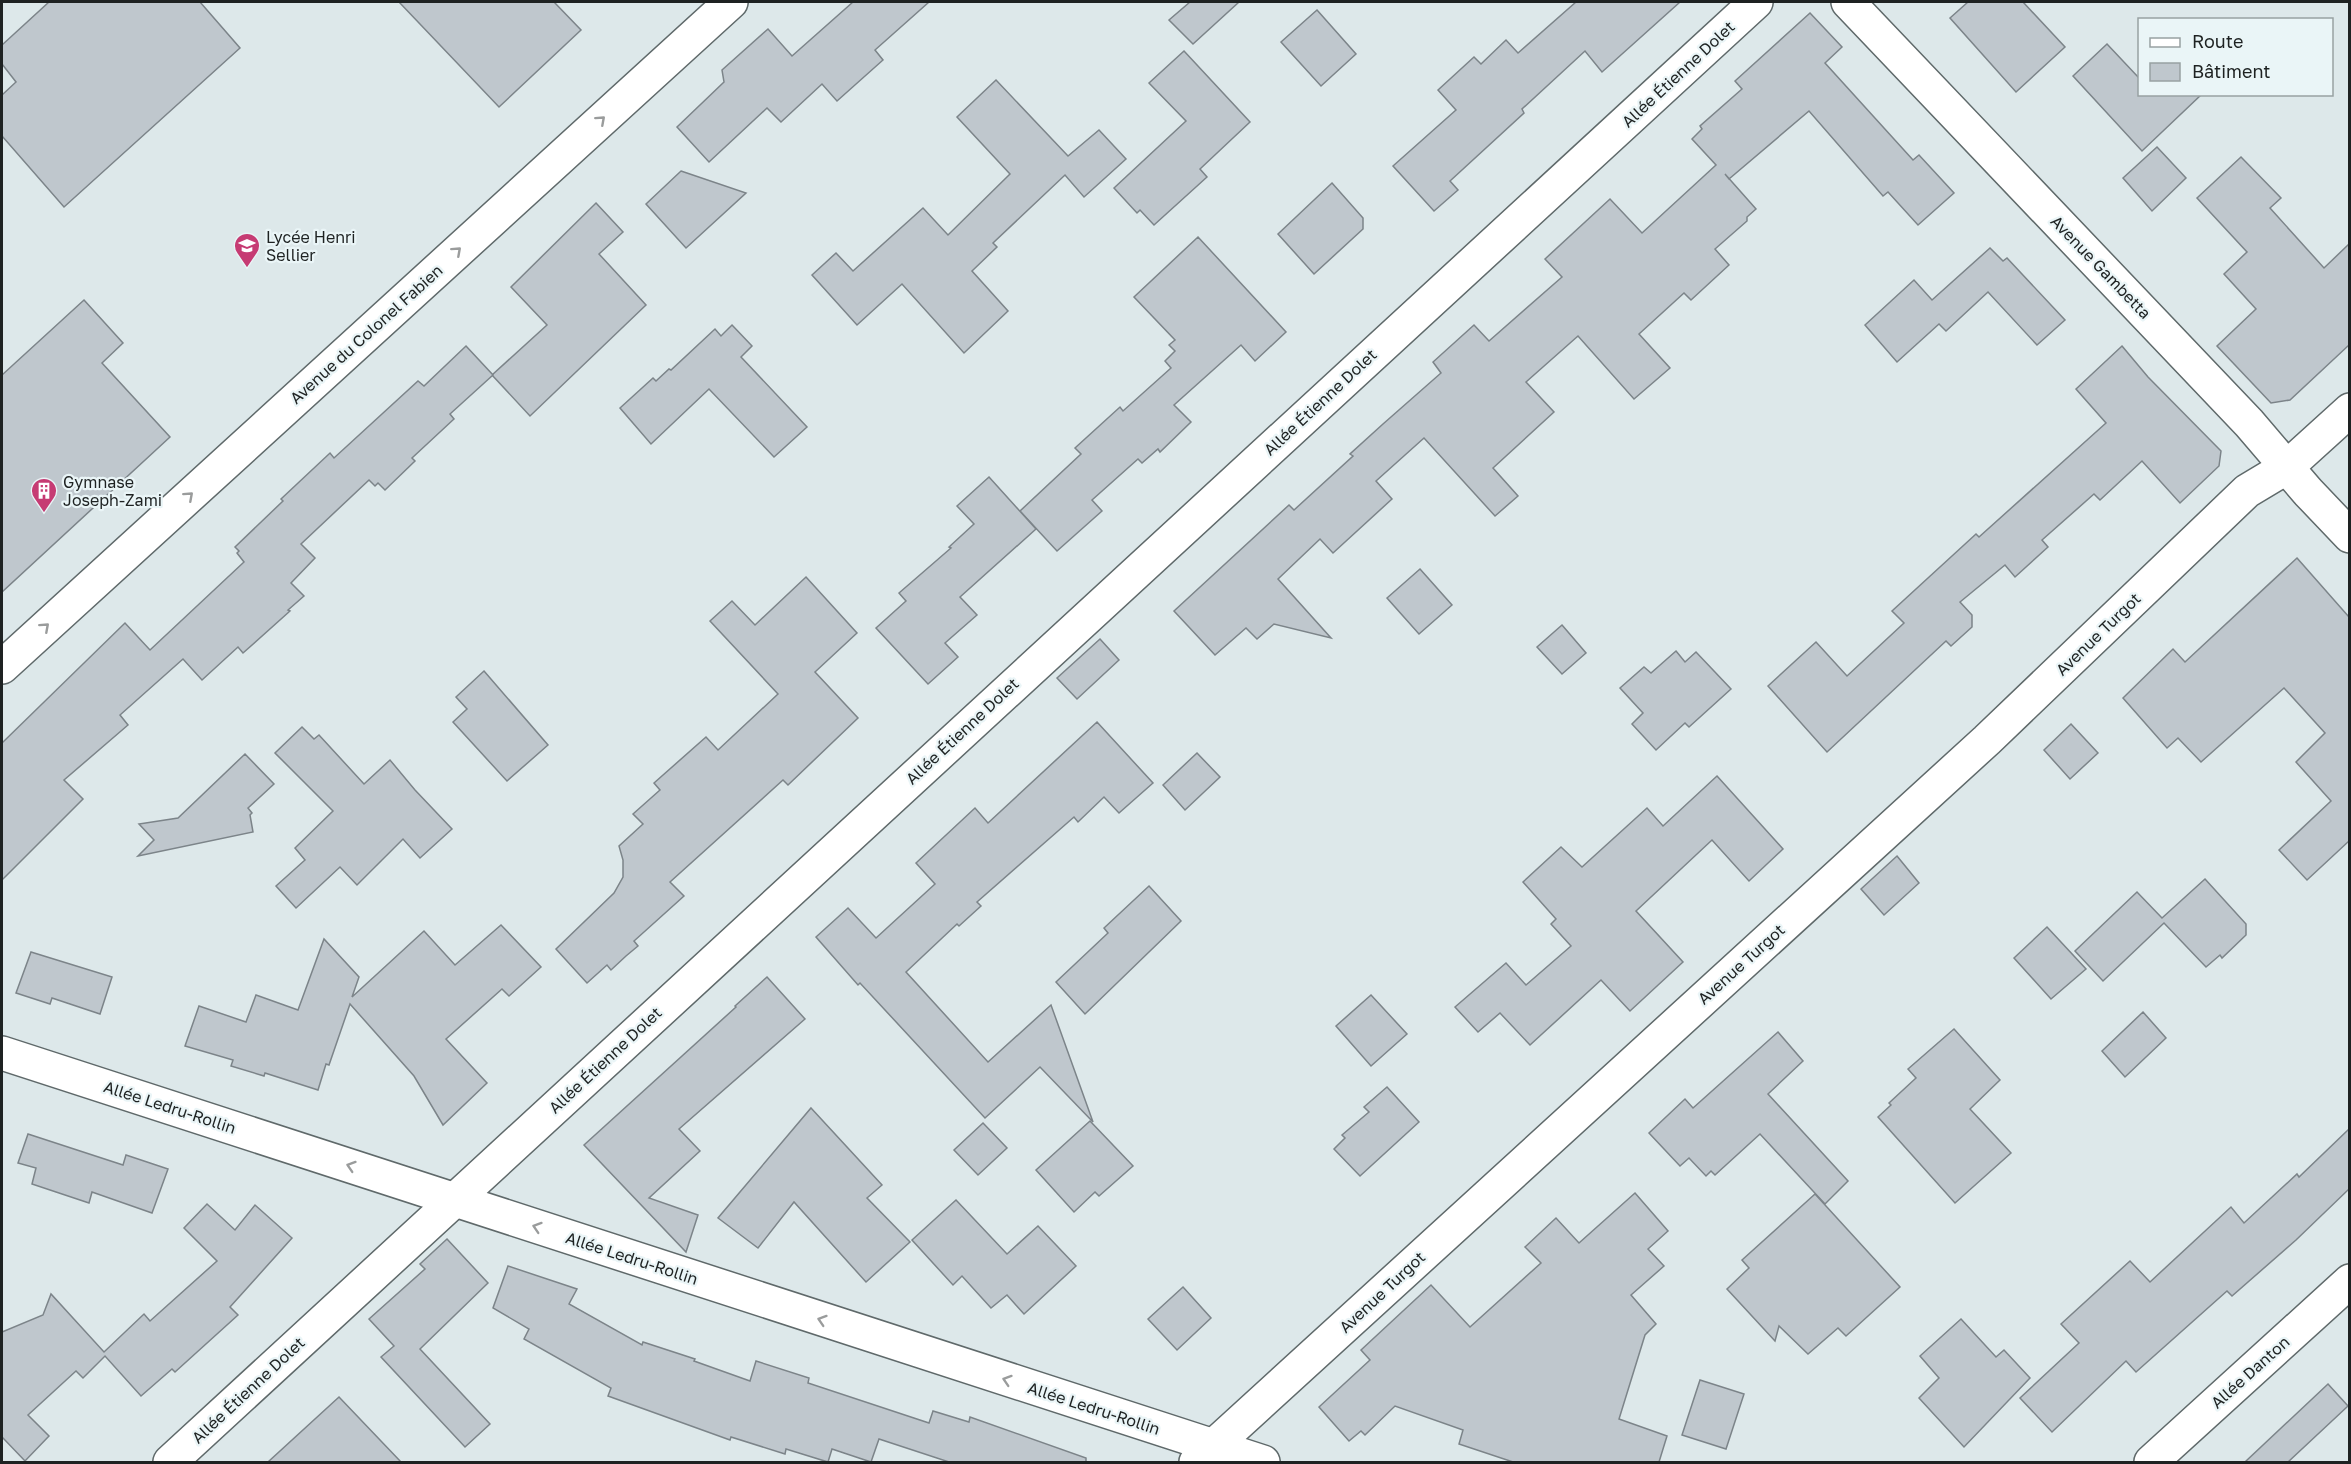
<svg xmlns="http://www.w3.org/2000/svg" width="2351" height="1464" font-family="'Golos Text',sans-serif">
<rect width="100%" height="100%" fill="#dde8ea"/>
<g fill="#bfc7cd" stroke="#7c8489" stroke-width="1.5">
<polygon points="49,2 200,2 240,48 64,207 2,136 2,95 16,82 2,64 2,45"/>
<polygon points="399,2 554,2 581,30 499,107"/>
<polygon points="853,2 929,2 875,50 883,60 837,101 822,84 781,122 767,108 709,162 677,127 724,82 722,70 768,29 792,56"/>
<polygon points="1190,2 1239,2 1193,44 1169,20"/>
<polygon points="1576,2 1680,2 1602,72 1585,51 1522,109 1524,113 1450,181 1458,190 1434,211 1393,166 1456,110 1438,90 1474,57 1481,64 1506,40 1518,53"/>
<polygon points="1968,2 2023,2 2065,47 2016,92 1950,18"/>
<polygon points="1317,10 1356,54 1321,86 1281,42"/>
<polygon points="1810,13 1842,47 1825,63 1913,160 1919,155 1954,193 1918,225 1888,192 1883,196 1809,111 1729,179 1725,174 1756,209 1747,217 1747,221 1715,249 1729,265 1691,300 1684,293 1639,334 1670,368 1634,399 1578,336 1526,382 1554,412 1493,468 1518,496 1495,516 1424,438 1376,481 1392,499 1333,553 1320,539 1278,579 1331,638 1274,624 1257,639 1246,628 1215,655 1174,611 1289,505 1294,510 1353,456 1350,454 1383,424 1441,373 1433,362 1474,325 1489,341 1562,277 1545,259 1610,199 1642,233 1716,165 1692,139 1702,129 1700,126 1742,89 1735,81"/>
<polygon points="2107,44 2139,78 2139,94 2202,94 2142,151 2073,76"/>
<polygon points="1184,51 1250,122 1200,169 1207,177 1154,225 1140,210 1137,213 1114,188 1186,121 1149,83"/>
<polygon points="996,80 1068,156 1099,130 1126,159 1084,197 1065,175 993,243 997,247 972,271 1008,311 964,353 902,284 857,325 812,275 836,253 853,271 923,208 948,235 1010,174 957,117"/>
<polygon points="2157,147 2186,178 2152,211 2123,178"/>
<polygon points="2241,157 2281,198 2270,208 2324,268 2349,244 2349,345 2290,400 2271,403 2217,346 2256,309 2224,274 2247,252 2197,198"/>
<polygon points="681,171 746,193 686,248 646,204"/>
<polygon points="1332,183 1363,218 1363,229 1314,274 1278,234"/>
<polygon points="596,203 623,232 599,254 646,305 530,416 492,375 547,325 511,287"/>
<polygon points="1198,237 1286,332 1255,361 1241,345 1174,405 1191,422 1160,452 1158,449 1142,463 1138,459 1092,500 1102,511 1057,551 1020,511 1081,454 1075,448 1120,407 1123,411 1171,368 1165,361 1175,351 1169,345 1175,340 1134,297"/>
<polygon points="1990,248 2003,261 2007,258 2065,320 2037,345 1988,292 1946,331 1939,324 1897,362 1865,325 1914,280 1932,300"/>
<polygon points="84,300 123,343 102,363 170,437 2,592 2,375"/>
<polygon points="732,325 752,346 741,357 807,427 774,457 709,389 651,444 620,408 653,378 656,381 669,369 671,370 715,329 721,336"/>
<polygon points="466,346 493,375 450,414 454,419 412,458 415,461 385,490 378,483 375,486 369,480 301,544 315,558 291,583 304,596 288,610 290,611 243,653 238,647 202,680 183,659 120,715 128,725 64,780 83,799 2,880 2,743 125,623 150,650 244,562 237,553 239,551 235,547 283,501 281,499 330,453 334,458 418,381 424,386"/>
<polygon points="2122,346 2148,377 2221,451 2219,466 2180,503 2142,461 2100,500 2094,494 2042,540 2048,547 2015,577 2005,565 1960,602 1972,615 1972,627 1951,646 1946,641 1827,752 1768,686 1816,642 1847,676 1904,623 1892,611 1976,534 1979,537 2106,423 2076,389"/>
<polygon points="989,477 1036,529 960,597 977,615 945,643 958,657 928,684 876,628 906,601 899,593 951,548 949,547 974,524 957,506"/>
<polygon points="2297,558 2349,617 2349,841 2307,880 2279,850 2331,801 2296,762 2325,733 2284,688 2201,762 2178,738 2167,748 2123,698 2173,649 2185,662"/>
<polygon points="1420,569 1452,605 1419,634 1387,598"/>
<polygon points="806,577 857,633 815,672 858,718 788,785 783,780 670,882 684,896 634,941 638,946 626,956 611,970 607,965 587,983 556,949 614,893 623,877 623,860 619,846 643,824 633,814 660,790 654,783 706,737 718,750 778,694 710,621 732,601 755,625"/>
<polygon points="1562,625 1586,653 1562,674 1537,647"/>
<polygon points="1100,639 1119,660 1077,699 1057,678"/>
<polygon points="1676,651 1685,662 1696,652 1731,689 1689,727 1685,723 1656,750 1632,724 1643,713 1620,688 1644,667 1651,673"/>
<polygon points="484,671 548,745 507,781 453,722 467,709 456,697"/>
<polygon points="1097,722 1153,783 1119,813 1104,797 1078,822 1074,817 977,902 981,906 959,926 957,924 906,972 988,1062 1051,1005 1093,1122 1040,1067 985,1118 860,983 858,985 816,937 848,908 876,938 935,884 916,863 975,808 988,823"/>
<polygon points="2071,724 2098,753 2070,779 2044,750"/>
<polygon points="302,727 314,739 319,735 364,784 390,760 415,790 452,829 420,858 403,839 357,885 340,867 296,908 276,886 305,860 295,848 333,811 275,753"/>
<polygon points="1197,753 1220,777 1185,810 1163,785"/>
<polygon points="245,754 274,784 248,808 252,813 250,815 253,832 138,856 154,840 139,824 178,818"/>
<polygon points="1717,776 1783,849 1749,881 1712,840 1636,911 1683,962 1630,1011 1601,980 1530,1045 1500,1013 1478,1032 1455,1007 1506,963 1526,985 1571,946 1551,924 1556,919 1523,882 1561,847 1582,867 1647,808 1663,826"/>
<polygon points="1897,856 1919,883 1884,915 1861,889"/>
<polygon points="2205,879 2246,924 2246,935 2222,958 2220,955 2206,967 2164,923 2103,981 2075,951 2137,892 2162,918"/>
<polygon points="1149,886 1181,921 1085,1014 1056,982 1108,933 1104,928"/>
<polygon points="501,925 541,967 509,996 502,989 446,1039 487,1083 443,1125 414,1076 350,1004 329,1065 326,1064 318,1090 265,1073 264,1076 231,1066 233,1060 185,1046 199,1006 246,1022 256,995 298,1010 324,939 359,977 352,997 424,931 455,965"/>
<polygon points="2047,927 2086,969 2051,999 2014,958"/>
<polygon points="31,952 112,977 100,1014 52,998 50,1004 16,993"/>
<polygon points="767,977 805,1019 679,1129 700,1151 649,1198 698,1215 686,1252 584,1145 736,1007 735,1006"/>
<polygon points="1371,995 1407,1034 1371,1066 1336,1026"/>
<polygon points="2143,1012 2166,1038 2125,1077 2102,1051"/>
<polygon points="1954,1029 2000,1080 1970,1109 2011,1153 1955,1203 1878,1117 1891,1105 1889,1103 1916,1078 1908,1069"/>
<polygon points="1778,1032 1803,1061 1768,1094 1848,1181 1825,1204 1760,1134 1715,1175 1711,1171 1706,1176 1689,1158 1680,1166 1649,1133 1685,1099 1693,1108"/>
<polygon points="1387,1087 1419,1122 1360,1176 1334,1149 1345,1138 1342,1135 1369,1112 1364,1107"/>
<polygon points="811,1108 882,1185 867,1198 910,1242 866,1282 794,1202 758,1248 718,1218"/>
<polygon points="1090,1121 1133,1166 1099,1196 1095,1192 1074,1212 1036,1170"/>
<polygon points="983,1123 1007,1148 978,1175 954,1150"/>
<polygon points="2349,1129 2349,1189 2296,1240 2232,1296 2227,1291 2136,1372 2126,1361 2052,1432 2020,1398 2079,1343 2061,1324 2130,1261 2150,1282 2231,1207 2244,1223 2297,1174 2299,1177"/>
<polygon points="28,1134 123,1165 126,1155 168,1169 152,1213 92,1192 89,1203 32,1184 36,1168 18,1163"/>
<polygon points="1635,1193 1668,1231 1648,1249 1664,1266 1631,1295 1656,1324 1645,1335 1619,1419 1667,1436 1659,1462 1513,1462 1459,1444 1463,1430 1395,1406 1365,1435 1361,1431 1349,1441 1319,1407 1370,1360 1361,1350 1431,1285 1470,1327 1541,1263 1525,1247 1556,1218 1579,1243"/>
<polygon points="1815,1194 1900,1287 1846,1336 1838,1328 1808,1354 1779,1326 1775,1341 1727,1289 1749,1268 1742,1260"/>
<polygon points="956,1200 1007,1254 1038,1226 1076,1266 1024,1314 1007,1295 991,1308 962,1276 953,1285 912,1240"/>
<polygon points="207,1204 235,1230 255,1205 292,1238 230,1307 238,1315 175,1372 172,1369 141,1396 105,1356 83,1378 76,1371 28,1415 49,1436 25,1461 3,1438 2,1440 2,1332 43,1315 51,1294 104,1352 144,1314 150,1321 217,1261 184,1228"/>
<polygon points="447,1239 488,1283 420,1349 490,1424 465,1447 381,1357 394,1346 369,1319 425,1269 420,1264"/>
<polygon points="508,1266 577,1289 569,1304 642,1345 643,1342 695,1359 694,1361 750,1381 756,1361 809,1378 808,1383 929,1423 933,1411 969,1422 970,1417 1086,1458 1086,1462 949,1462 879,1439 871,1462 832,1449 828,1462 786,1449 785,1454 731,1437 730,1440 608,1396 611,1388 524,1339 529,1329 493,1308"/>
<polygon points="1183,1287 1211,1318 1177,1350 1148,1319"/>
<polygon points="1961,1319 1996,1357 2004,1350 2030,1378 1964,1447 1919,1398 1939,1378 1920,1356"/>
<polygon points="1700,1380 1744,1394 1726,1449 1682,1435"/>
<polygon points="2328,1384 2348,1406 2288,1462 2245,1462"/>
<polygon points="339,1397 401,1462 268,1462"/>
</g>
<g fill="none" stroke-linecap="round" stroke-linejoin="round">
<defs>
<g id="minor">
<polyline points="1848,2 2249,423 2308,492 2350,536"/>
<polyline points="2,667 731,2"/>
<polyline points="2,1053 1263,1462"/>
<polyline points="170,1462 1756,2"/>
<polyline points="1196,1462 1987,740 2247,491 2287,467 2350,410"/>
<polyline points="2151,1462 2350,1281"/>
</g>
</defs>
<use href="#minor" stroke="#5f696a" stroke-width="36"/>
<use href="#minor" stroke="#fff" stroke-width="33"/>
</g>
<defs><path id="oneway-chevron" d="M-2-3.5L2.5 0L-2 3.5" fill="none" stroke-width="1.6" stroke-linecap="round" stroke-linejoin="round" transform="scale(1.5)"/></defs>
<g stroke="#9a9c9c">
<use href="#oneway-chevron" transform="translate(601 120) rotate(-42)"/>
<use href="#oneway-chevron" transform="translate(457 251) rotate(-42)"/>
<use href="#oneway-chevron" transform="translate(189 496) rotate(-42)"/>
<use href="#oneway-chevron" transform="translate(45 627) rotate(-42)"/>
<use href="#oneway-chevron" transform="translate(351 1166) rotate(-162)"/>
<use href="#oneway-chevron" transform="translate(537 1227) rotate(-162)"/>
<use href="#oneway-chevron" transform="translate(822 1320) rotate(-162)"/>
<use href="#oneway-chevron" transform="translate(1007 1380) rotate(-162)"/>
</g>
<defs>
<symbol id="school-pin" viewBox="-11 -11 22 30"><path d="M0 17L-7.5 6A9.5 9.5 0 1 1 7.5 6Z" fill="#c63b73" stroke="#eaf5f7"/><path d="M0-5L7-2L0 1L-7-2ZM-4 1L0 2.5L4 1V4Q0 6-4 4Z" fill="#fff"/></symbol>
<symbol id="building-pin" viewBox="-11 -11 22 30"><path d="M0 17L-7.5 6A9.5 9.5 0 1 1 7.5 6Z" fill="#c63b73" stroke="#eaf5f7"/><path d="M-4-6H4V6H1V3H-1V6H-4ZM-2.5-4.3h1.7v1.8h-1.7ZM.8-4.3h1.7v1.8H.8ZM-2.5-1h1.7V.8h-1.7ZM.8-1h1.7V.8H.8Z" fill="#fff"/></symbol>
</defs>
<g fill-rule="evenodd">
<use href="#school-pin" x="232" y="231" width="30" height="40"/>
<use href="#building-pin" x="29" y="476" width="30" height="40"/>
</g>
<g text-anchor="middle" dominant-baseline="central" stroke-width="4.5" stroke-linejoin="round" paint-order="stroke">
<g font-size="16" fill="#1e2222" stroke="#eaf5f7">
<text transform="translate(1678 74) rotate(-43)">Allée Étienne Dolet</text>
<text transform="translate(2101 267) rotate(46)">Avenue Gambetta</text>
<text transform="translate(366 334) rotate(-42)">Avenue du Colonel Fabien</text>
<text transform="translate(1320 402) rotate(-43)">Allée Étienne Dolet</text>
<text transform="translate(2098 634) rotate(-44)">Avenue Turgot</text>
<text transform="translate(962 731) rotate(-43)">Allée Étienne Dolet</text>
<text transform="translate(1741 964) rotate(-42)">Avenue Turgot</text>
<text transform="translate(605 1060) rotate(-43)">Allée Étienne Dolet</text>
<text transform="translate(170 1107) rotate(18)">Allée Ledru-Rollin</text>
<text transform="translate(632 1258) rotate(18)">Allée Ledru-Rollin</text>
<text transform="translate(1382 1292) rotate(-43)">Avenue Turgot</text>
<text transform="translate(2250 1372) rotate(-42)">Allée Danton</text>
<text transform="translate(248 1390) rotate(-43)">Allée Étienne Dolet</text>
<text transform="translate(1094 1408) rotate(18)">Allée Ledru-Rollin</text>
</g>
<g font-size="16" fill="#1e2222" stroke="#eaf5f7" text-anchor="start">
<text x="266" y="237">Lycée Henri<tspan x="266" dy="18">Sellier</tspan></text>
<text x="63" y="482">Gymnase<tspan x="63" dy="18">Joseph-Zami</tspan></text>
</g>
</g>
<rect width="2351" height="1464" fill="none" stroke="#1e2222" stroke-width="6"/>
<rect x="2138" y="18" width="195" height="78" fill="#eaf5f7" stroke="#98a1a2" stroke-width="1.5"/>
<rect x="2150" y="38" width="30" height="9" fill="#ffffff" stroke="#98a1a2" stroke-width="1.5"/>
<text x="2192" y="48" font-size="18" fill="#1e2222">Route</text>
<rect x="2150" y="63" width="30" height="18" fill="#bfc7cd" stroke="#98a1a2" stroke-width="1.5"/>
<text x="2192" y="78" font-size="18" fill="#1e2222">Bâtiment</text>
</svg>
